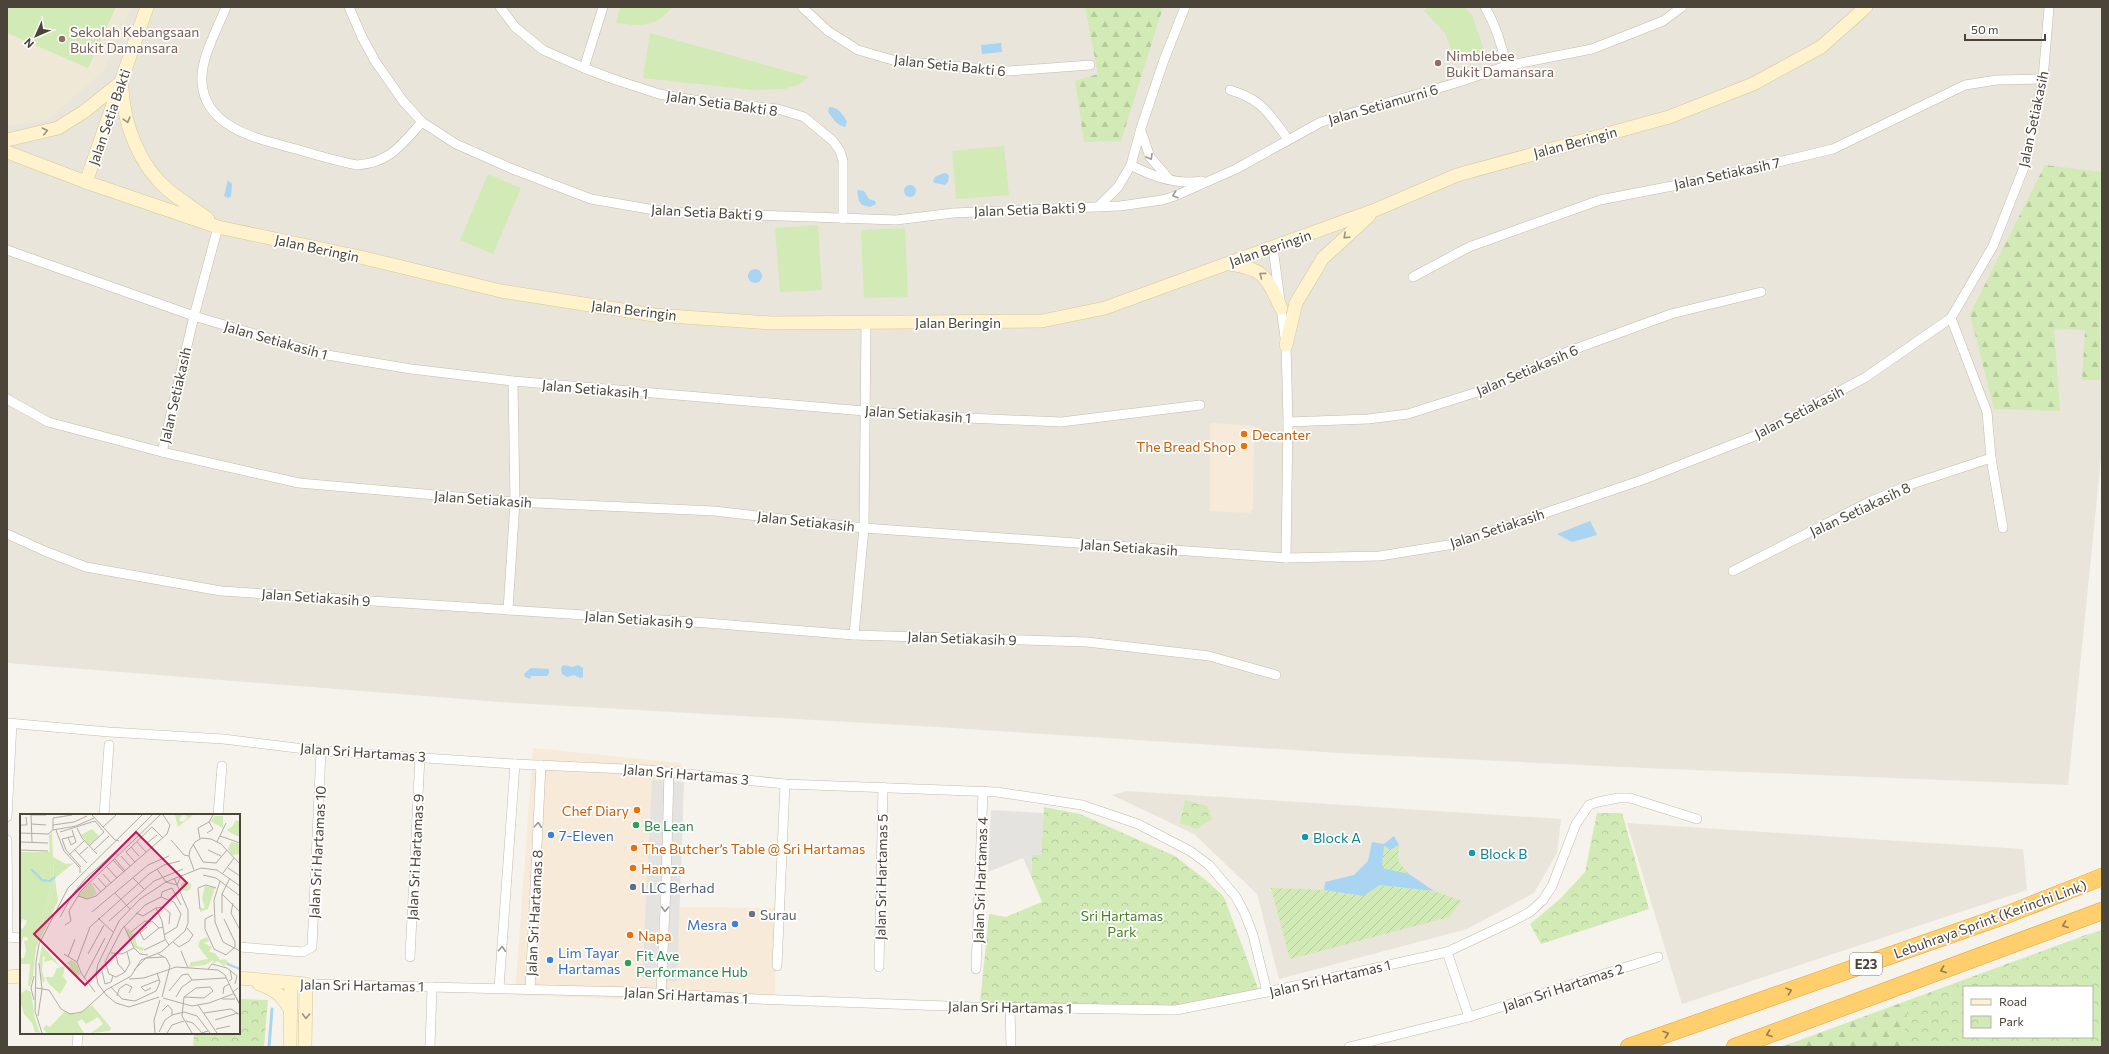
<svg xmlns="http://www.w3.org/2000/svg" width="2109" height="1054" font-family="Commissioner,sans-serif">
<defs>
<pattern id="forest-firs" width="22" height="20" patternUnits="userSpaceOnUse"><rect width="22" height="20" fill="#d2eab5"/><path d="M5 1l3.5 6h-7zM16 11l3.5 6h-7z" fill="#b6ca9c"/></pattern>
<pattern id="park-crowns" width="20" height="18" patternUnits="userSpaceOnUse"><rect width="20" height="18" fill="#d2eab5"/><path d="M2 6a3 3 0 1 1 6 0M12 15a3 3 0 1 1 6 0" fill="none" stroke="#b6ca9c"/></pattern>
<pattern id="garden-furrows" width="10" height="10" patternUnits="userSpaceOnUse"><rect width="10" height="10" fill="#d2eab5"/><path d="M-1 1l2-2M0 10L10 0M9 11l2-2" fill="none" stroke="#b6ca9c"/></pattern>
</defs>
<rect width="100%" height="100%" fill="#f6f3ec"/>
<g fill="#eae5da">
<polygon points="7,7 2102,7 2102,449 2068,785 1622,767 1339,753 936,727 514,703 7,663"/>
<polygon points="1127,791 1561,819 1557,853 1534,893 1467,929 1279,979 1257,894 1194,834 1112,795"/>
<polygon points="1627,823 2023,849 2027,890 1682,1004"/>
</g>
<g fill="#f7ead8">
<polygon points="1212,423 1254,426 1253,509 1250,513 1210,511 1210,425"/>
<polygon points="533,748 681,763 677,907 776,908 775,1005 515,995"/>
</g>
<polygon fill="#efe8d6" points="7,7 131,7 104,71 46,121 9,125 7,125"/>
<g fill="#d2eab5">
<polygon points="7,7 116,7 88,68 7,33"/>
<path d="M620,7h52c-16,21 -33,19 -56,16z"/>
<polygon points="1428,7 1464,7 1472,15 1485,53 1456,63 1445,33 1424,11"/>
<polygon points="650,33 809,77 798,85 784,89 753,90 643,78"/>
<polygon points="1004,146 1009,195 956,199 952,151"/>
<polygon points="488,174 521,188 493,254 460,240"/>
<polygon points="818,225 822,290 780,292 775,228"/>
<polygon points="905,228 908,297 864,298 861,230"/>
</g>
<g fill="url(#forest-firs)">
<polygon points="1085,7 1163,7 1121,141 1084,142 1075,81 1098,74"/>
<polygon points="2045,165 2102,172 2100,380 2082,380 2085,330 2054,329 2060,411 1994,409 1970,314"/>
<polygon points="2102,929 1964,987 1964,1037 1948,1047 1781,1047"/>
</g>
<g fill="url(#park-crowns)" fill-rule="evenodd">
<polygon points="1185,800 1207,806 1212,819 1197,829 1180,823"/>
<polygon points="1044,807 1080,814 1175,856 1207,881 1224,897 1259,991 1175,1008 980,1003 989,914 1006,917 1042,902 1031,876 1032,855 1041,854"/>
<polygon points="1597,813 1622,813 1649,909 1541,944 1530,924 1560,899 1585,872"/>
<path d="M2102,930v117h-199l5,-44zM1964,987h128v50h-128z"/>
<polygon points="239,999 268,1000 264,1047 193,1047 194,1033 239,1033"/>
</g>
<g fill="url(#garden-furrows)">
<polygon points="1384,845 1390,850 1399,845 1398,861 1409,874 1382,868"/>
<polygon points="1380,885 1434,891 1462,901 1449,917 1290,959 1271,888 1324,890 1362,896"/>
</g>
<g fill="#e5e3e0">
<polygon points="652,780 666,781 656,979 642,978"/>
<polygon points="674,782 684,782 677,981 667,981"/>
<polygon points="991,810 1044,813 1041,855 1032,855 1031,876 1023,858 988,872"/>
</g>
<g fill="#a9d4f2">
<polygon points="1001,43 1002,52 982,54 981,45"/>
<path d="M829,107c9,0 14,7 18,15l-2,5c-8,-2 -12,-8 -17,-15z"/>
<polygon points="944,173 946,173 949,176 948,182 945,185 935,183 933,181 935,177"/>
<polygon points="228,180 232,184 231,196 228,198 224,196"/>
<circle cx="910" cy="191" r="6"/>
<polygon points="859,190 864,191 869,199 875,201 876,204 870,207 862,205 859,201 857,191"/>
<circle cx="755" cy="276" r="7"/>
<polygon points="1590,521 1597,535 1572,542 1557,534"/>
<polygon points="563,665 573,667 578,665 583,668 583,677 580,678 574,675 567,677 562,674 561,669"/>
<polygon points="531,668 549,669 549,673 547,676 531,676 530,679 525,677 524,674"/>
<polygon points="1394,836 1399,845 1390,850 1384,845 1382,868 1409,874 1434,891 1380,885 1363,896 1324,890 1325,882 1354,875 1368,861 1372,842 1384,844"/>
</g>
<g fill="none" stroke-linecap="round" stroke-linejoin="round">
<polyline stroke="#a9d4f2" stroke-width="3" points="269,1047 272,1009"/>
<defs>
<g id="street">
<path d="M226,7c-8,21 -26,52 -24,75 3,47 57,57 94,67 20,6 40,12 61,16 33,-2 45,-21 65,-43"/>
<polyline points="349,7 362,37 375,61 403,101 422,122 456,144 510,168 591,199 666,212 896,220 953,213 1120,206 1162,200 1175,196 1236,169 1321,122 1456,83 1506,66 1592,49 1663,21 1682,7"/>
<polyline points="500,7 515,27 543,50 584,68 613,79 659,94 699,101 778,109 804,117 833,141 840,151 843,161 843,219"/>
<polyline points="802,7 828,31 858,50 896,61 1008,71 1090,65"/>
<path d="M1485,7c11,19 17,37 21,59"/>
<polyline points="584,68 603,7"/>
<path d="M1230,90c33,10 38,23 58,49"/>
<polyline points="1141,131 1150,157 1169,179"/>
<path d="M1131,165c22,12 46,20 71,16"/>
<polyline points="1099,206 1118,187 1131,165 1141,128 1164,60 1185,7"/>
<polyline points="1273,248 1286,345 1288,422 1286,558"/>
<polyline points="7,250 194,316 321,354 411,369 513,381 923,416 1061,422 1200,405"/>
<polyline points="1413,277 1469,247 1600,200 1698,181 1833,149 1965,85 1997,80 2043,79"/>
<polyline points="1951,318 1987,412 1991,458 2003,528"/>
<polyline points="7,399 48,422 162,452 299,483 515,502 714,511 864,528 1286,558 1380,556 1454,544 1642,480 1762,433 1866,377 1951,318 1993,246 2026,162 2043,79 2049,7"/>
<polyline points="1288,422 1368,419 1408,414 1496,386 1567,352 1671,314 1761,292"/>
<polyline points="162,452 194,316 218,227"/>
<polyline points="7,534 47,552 86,567 221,591 707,623 854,635 1087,642 1209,656 1276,675"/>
<polyline points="1733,571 1869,502 1912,484 1991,458"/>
<polyline points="508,610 515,502 513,381"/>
<polyline points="854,635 864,528 866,322"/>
<polyline points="7,723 109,732 223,739 321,751 515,764 648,770 785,784 997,792 1082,805 1138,824 1190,851 1209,865 1236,897 1245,914 1253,935 1267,992"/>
<polyline points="104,815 109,745"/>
<polyline points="218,815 222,766"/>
<polyline points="7,817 12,723"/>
<polyline points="7,840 8,937"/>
<polyline points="7,937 21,938"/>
<polyline points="239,947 303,952 312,947 321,751"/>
<polyline points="1447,952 1469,1017"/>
<polyline points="410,957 420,756"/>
<polyline points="777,966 785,784"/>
<polyline points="879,967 883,787"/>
<polyline points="976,969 983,791"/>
<polyline points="306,984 636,992 757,999 974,1007 1176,1010 1267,992 1447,952 1511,922 1530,912 1543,900 1552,886 1576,824 1589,805 1598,802 1618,798 1630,798 1697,819"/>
<polyline points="499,988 515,764"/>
<polyline points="530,989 541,765"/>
<polyline points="661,993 666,887 669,772"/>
<polyline points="1010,1008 1011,1047"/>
<polyline points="77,1047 78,1033"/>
<polyline points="430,1047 432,987"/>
<polyline points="1349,1047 1469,1017 1658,957"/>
</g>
<g id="secondary">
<path d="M122,88c2,37 17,77 46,102 12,10 27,19 40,29"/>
<polyline points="7,140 58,128 85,111 121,82"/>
<polyline points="7,152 86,182 218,227 360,257 501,291 654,315 771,323 1042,321 1105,308 1375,210 1457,175 1669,117 1753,84 1821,47 1866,7"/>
<polyline points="86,182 147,7"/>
<path d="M1230,264c35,5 36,13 51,44"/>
<polyline points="1286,345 1296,303 1323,258 1369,216"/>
<polyline points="7,977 21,976"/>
<polyline points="239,978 306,984 305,1047"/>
<path d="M259,984c14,5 24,11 31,26"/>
<polyline points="290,1047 291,983"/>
</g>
<g id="highway">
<polyline points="1629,1047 2006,915 2102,877"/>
<polyline points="1735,1047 2102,911"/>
</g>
</defs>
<use href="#street" stroke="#c2bbae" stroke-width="10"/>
<use href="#secondary" stroke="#d6c79b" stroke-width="14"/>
<use href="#highway" stroke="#e0a43c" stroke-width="18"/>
<use href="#street" stroke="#fff" stroke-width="9"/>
<use href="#secondary" stroke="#fff3cd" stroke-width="13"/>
<use href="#highway" stroke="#ffcf6e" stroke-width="17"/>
</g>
<defs><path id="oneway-chevron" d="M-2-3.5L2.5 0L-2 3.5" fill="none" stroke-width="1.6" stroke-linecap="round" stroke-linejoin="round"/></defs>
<g stroke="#9c937c">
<use href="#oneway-chevron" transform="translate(127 120) rotate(74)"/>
<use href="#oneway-chevron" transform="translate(45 131) rotate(-13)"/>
<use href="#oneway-chevron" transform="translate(1346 236) rotate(138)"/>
<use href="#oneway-chevron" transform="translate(1262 275) rotate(-143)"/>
<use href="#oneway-chevron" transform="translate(306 1016) rotate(91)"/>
</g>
<g stroke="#9c9892">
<use href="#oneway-chevron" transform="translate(1150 157) rotate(60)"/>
<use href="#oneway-chevron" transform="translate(1175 195) rotate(161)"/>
<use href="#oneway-chevron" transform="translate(538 825) rotate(-87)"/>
<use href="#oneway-chevron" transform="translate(665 909) rotate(93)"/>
<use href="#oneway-chevron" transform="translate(502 949) rotate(-86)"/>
</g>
<g stroke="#937c4e">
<use href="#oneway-chevron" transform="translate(2065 925) rotate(160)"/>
<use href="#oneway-chevron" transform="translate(1943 970) rotate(160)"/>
<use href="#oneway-chevron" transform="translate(1789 991) rotate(-19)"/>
<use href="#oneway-chevron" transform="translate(1666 1034) rotate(-19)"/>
<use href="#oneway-chevron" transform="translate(1769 1034) rotate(160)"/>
</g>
<g fill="#8d6e63" stroke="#fff" stroke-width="1.5">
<circle cx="62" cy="39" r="4"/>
<circle cx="1438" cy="63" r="4"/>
</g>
<g fill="#e8710a" stroke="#fff" stroke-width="1.5">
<circle cx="1244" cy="434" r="4"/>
<circle cx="1244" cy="446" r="4"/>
<circle cx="637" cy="810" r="4"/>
<circle cx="634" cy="848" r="4"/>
<circle cx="633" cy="868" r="4"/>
<circle cx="630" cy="935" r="4"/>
</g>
<g fill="#2e9e5b" stroke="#fff" stroke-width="1.5">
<circle cx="636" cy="825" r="4"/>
<circle cx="628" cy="963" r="4"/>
</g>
<g fill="#3f7fe0" stroke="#fff" stroke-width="1.5">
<circle cx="551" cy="835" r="4"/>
<circle cx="735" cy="924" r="4"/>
<circle cx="550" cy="960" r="4"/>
</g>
<g fill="#0f9aa8" stroke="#fff" stroke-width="1.5">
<circle cx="1305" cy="837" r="4"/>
<circle cx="1472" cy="853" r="4"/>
</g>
<circle fill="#5c6f8a" stroke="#fff" stroke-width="1.5" cx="633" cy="887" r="4"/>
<circle fill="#6b7280" stroke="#fff" stroke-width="1.5" cx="752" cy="914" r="4"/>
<g text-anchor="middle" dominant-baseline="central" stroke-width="3.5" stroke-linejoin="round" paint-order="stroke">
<rect fill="#fff" stroke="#817c74" stroke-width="1" x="1850" y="953" width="32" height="22" rx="3"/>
<g font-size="13" font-weight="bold" fill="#4b4439">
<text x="1866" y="964">E23</text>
</g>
<g font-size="14" fill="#785e54" stroke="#fff" text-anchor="start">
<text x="70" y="31">Sekolah Kebangsaan<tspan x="70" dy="16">Bukit Damansara</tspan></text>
<text x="1446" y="55">Nimblebee<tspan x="1446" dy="16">Bukit Damansara</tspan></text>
</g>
<g font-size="14" fill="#4b4439" stroke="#fff">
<text transform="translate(950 65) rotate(6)">Jalan Setia Bakti 6</text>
<text transform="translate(722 103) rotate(8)">Jalan Setia Bakti 8</text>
<text transform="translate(1383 104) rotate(-16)">Jalan Setiamurni 6</text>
<text transform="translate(109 117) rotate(-71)">Jalan Setia Bakti</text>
<text transform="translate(2033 119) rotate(-78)">Jalan Setiakasih</text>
<text transform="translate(1575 142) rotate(-15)">Jalan Beringin</text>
<text transform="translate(1727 173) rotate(-12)">Jalan Setiakasih 7</text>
<text transform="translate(1030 209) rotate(-2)">Jalan Setia Bakti 9</text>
<text transform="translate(707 212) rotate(3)">Jalan Setia Bakti 9</text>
<text transform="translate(317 248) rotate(12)">Jalan Beringin</text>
<text transform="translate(1270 248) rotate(-19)">Jalan Beringin</text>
<text transform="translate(634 310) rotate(7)">Jalan Beringin</text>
<text x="958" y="322">Jalan Beringin</text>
<text transform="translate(276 340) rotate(16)">Jalan Setiakasih 1</text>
<text transform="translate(1527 370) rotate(-23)">Jalan Setiakasih 6</text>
<text transform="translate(595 389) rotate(5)">Jalan Setiakasih 1</text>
<text transform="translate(175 395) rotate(-77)">Jalan Setiakasih</text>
<text transform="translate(1799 412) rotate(-27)">Jalan Setiakasih</text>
<text transform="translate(918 414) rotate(4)">Jalan Setiakasih 1</text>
<text transform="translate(483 499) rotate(4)">Jalan Setiakasih</text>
<text transform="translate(1860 509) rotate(-25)">Jalan Setiakasih 8</text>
<text transform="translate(806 521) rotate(6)">Jalan Setiakasih</text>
<text transform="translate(1497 528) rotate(-18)">Jalan Setiakasih</text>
<text transform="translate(1129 547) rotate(4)">Jalan Setiakasih</text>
<text transform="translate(316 597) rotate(4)">Jalan Setiakasih 9</text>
<text transform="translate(639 619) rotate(4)">Jalan Setiakasih 9</text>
<text transform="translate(962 638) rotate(2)">Jalan Setiakasih 9</text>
<text transform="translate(363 752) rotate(4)">Jalan Sri Hartamas 3</text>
<text transform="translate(686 774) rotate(5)">Jalan Sri Hartamas 3</text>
<text transform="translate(317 852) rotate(-87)">Jalan Sri Hartamas 10</text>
<text transform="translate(415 857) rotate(-87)">Jalan Sri Hartamas 9</text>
<text transform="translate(881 877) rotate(-89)">Jalan Sri Hartamas 5</text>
<text transform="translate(980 880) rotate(-88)">Jalan Sri Hartamas 4</text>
<text transform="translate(534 913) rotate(-87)">Jalan Sri Hartamas 8</text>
<text transform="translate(1990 919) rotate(-20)">Lebuhraya Sprint (Kerinchi Link)</text>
<text transform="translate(1330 978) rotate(-13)">Jalan Sri Hartamas 1</text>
<text transform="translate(362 985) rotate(1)">Jalan Sri Hartamas 1</text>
<text transform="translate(1563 987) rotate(-18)">Jalan Sri Hartamas 2</text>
<text transform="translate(686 995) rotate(3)">Jalan Sri Hartamas 1</text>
<text transform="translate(1010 1007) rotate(1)">Jalan Sri Hartamas 1</text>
</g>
<g font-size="14" fill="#c56008" stroke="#fff" text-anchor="start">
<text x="1252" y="434">Decanter</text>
<text x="1236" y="446" text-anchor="end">The Bread Shop</text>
<text x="629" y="810" text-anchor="end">Chef Diary</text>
<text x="642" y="848">The Butcher’s Table @ Sri Hartamas</text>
<text x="641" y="868">Hamza</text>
<text x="638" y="935">Napa</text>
</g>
<g font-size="14" fill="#27864d" stroke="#fff" text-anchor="start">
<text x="644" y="825">Be Lean</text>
<text x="636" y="955">Fit Ave<tspan x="636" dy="16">Performance Hub</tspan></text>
</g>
<g font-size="14" fill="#366cbe" stroke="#fff" text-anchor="start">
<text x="559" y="835">7-Eleven</text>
<text x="727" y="924" text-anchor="end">Mesra</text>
<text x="558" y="952">Lim Tayar<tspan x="558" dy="16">Hartamas</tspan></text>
</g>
<g font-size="14" fill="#0d838f" stroke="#fff" text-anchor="start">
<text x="1313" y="837">Block A</text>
<text x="1480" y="853">Block B</text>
</g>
<g font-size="14" fill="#4e5e75" stroke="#fff" text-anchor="start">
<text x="641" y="887">LLC Berhad</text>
</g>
<g font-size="14" fill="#5b616d" stroke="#fff" text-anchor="start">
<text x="760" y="914">Surau</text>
</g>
<g font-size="14" fill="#4a7f2a" stroke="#fff">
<text x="1122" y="915">Sri Hartamas<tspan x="1122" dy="16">Park</tspan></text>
</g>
</g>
<g transform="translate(20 814)">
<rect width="220" height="220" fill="#f6f3ec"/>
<path d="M32,18l2,55 -15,50h-3l15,-50 -2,-52zM161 72a5 5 0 1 1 10 0a5 5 0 1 1-10 0Z" fill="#d2eab5"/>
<path d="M155,1h7l-3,5 3,2 6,-4 -3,-3h8l-15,12zM195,2h8v12l-13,-7zM216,6l4,2v14h-3l-11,-6 6,-3zM211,28l9,2v10l-8,1 -4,-6zM0,38h30l1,35 -15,50h3l15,-50 -1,-30 13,7 8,-1 -19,15 3,23 -22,46 -3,29 -3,10h-2l2,-22h-10v-6h4l2,-7 -2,-10 4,-1 -1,-3h-4l-3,15v-24l3,1 4,-8 -4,-2 -3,4zM185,72l10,2 -7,21 -8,3v-4h5l-3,-10zM108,114l7,8 2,10 7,2 -1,3 -9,-4 -8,-17zM187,123l2,4 -5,2 8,4 -3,5 6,1 5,7 5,-1 5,5 4,-1 -3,2 -5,-1 -2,2 -7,-5 -4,3v-4l-8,5 -16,2 2,-5 17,-3 -10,-13 2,-6zM22,131l19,22 -9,-7 -8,2 1,-5 -2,-1 -1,15 3,10 -3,1 -3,-21zM51,146l5,3 4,11 -4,3 -9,-11 4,1 -4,-4zM2,173l9,5 4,27 5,14 -5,-1 -3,-9 -8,-9 -4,-13 1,-8 5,-3zM72,191l19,23 -1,3 -19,2 12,-9 -5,-7 -12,7 -4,-5 -5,3 7,11h-37l-4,-4 3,-4 4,2 14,-15 13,2z" fill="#d2eab5"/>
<path d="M72,15l7,7 -10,9 -8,-10zM0,38h30v13l-3,-4 -5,2 3,5 -19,9 4,6 -2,15 5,12 13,17 -10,20 -3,24v-52h-13zM71,68l6,12 -11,5 -8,-3zM45,152l-2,10 4,6 -7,12 -11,-10 -4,-7h8l4,-9z" fill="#d2eab5"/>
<path fill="none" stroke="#a9d4f2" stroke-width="2" d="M11,55l11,11 8,1 5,-4M207,150l13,5"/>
<path fill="none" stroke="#b2ada4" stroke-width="1" d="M72,1l23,25 4,1M12,10l14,1M0,11h7l-1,-8M33,11l21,-3 13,-6M83,13l13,-12M57,14l5,10 15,16M33,16v-12l19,-3M36,16l8,21 16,17v5M40,18l35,-11 9,11 -15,14M0,19l28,1 5,-4 23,-4 18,-8M187,19l6,-4 -4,-7M54,22l-12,3 4,11 15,17M200,22l20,7M48,23l3,8 5,-3 -4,-12M121,24l10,10M180,25l-2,-11 11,-6 4,-7M151,26l13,15 5,1M106,27l26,-26M0,28l28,1M12,28l-1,-27h15M117,28l9,10M197,28l9,-19M127,29l10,-8M173,30l10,18 13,1 11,-13M111,33l8,9M0,36l28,1M55,36l12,13M74,36l15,-14M188,36l13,6M49,41l15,-14M59,41l9,-8M101,42l9,10M95,45l10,12M93,46l11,12M115,48l-9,-10 26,-25 11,11M87,53l10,11M208,54l12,8M137,55l9,13 11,3 4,-10M174,56l-5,-14 1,-6 5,-8 7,-4 9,1 10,5 19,20M203,59l11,-15M83,60l8,9M183,61l13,3 24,18M78,64l8,9M113,64l11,11M200,67l-6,19 1,22 8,20 17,9M73,69l8,9M95,79l15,16M202,80l18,18M58,82l9,3 9,-3 71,-62 3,-9 -7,-10M141,83l1,-5 10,-4 9,17M213,89l-2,10 9,17M136,94l6,13 3,18 4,6M180,95l-2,-21 8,-3 10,3M72,98l56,-47 21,-9M116,99l7,3 13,-8 7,-1 7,6 -1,11M202,99v-19l8,-16M193,101l-8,4v10l9,20 12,6 9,-8v-5l-11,-23M40,103l13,-23 12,-15 30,-27 3,4M78,104l15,14M89,107l45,-40 29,-12M45,111l6,-4 -2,-10 12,-20 79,-76M104,112l10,22 6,6 8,1M127,113l-7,6 4,7 15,-12 4,-1M111,118l14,-11 8,1 6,6M153,128l6,5 10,-6 4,-6 -6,-7M124,136l21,-10M161,137l7,17M107,138l3,11 -5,9 -9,5 -7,-3 -4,-12 17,-33 23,-24 16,-8 13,5 7,12 -4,13 -13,8M91,139l11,1 12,-6M44,140l13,8M68,140l16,-29M138,140l8,4 4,8 -8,31M96,141l2,9 7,8M48,143l7,-18M188,155l4,-5 15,4 10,8 -2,8M114,156l12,-12 18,-1M82,157l3,13 6,-2 2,-6M64,164l21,-40M109,165l15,-1 32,-11 42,3 7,5 8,17 5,-4M209,167l3,-2 -2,-9M91,173l11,12 13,2 21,-10 4,-9 -3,-9M16,174l13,2 12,19 9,5 12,-2 19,-17M131,174l-6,3 -4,-4 18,-7M149,177l13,-16 6,-1 4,6M75,178l-14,-19 -4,-11 13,-35 59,-53 15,-9 16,-4M203,180l1,-7 5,-3M86,181l10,8 13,4 30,-10M80,182l6,-6 25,-14 10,-16 20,-8 24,-21 3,-8v-13l-14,-32M87,182l-9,-12 -2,-10 2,-10 21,-43 21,-22 26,-17 35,-14 16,2 23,16M97,182l2,-7 7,-5 6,3 -3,6M156,183l6,-10 10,-7 34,-2M164,183l20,1 9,-7 -3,-4 -14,1 -12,9 -2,19 10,17M143,184l29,8 17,-3 24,-9M202,185h13M14,186l-3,-12 3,-12M220,190l-7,-12 7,13M178,191l19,28M142,197l6,-6 4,5v5M184,199l27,-4 9,6M18,202l4,-27 -3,-26M195,206l23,-7M166,207l7,2 9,10 6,-2M196,215l14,-3M139,218l6,-12 7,-5 12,-3 13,4 13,17M22,219l-7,-22 1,-49 3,-18 29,-56 74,-73M135,219l-1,-13 6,-20M147,219l5,-8 12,-4"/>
<path fill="#c2185b" fill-opacity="0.15" stroke="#c2185b" stroke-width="2" d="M116,18l51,51 -102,102 -51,-51z"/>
<rect width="220" height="220" fill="none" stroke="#4b4439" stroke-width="2"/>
</g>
<rect width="2109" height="1054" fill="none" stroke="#4b4439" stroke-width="16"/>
<rect x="1963" y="986" width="130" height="52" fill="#ffffff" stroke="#b7b4b0"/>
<rect x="1971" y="999" width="20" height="6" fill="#fff3cd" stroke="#b7b4b0"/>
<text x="1999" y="1006" font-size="12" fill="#4b4439">Road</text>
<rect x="1971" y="1016" width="20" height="12" fill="url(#park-crowns)" stroke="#b7b4b0"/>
<text x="1999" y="1026" font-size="12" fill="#4b4439">Park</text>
<g transform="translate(36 36) rotate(225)" stroke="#ffffff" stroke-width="3" paint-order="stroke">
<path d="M0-3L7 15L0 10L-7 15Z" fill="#4b4439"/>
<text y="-6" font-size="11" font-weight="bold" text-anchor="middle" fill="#4b4439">N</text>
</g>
<path d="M1965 34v6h80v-6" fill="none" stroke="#4b4439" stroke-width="2"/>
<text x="1971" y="34" font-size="12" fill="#4b4439" stroke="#ffffff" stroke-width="3" paint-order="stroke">50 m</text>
</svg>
